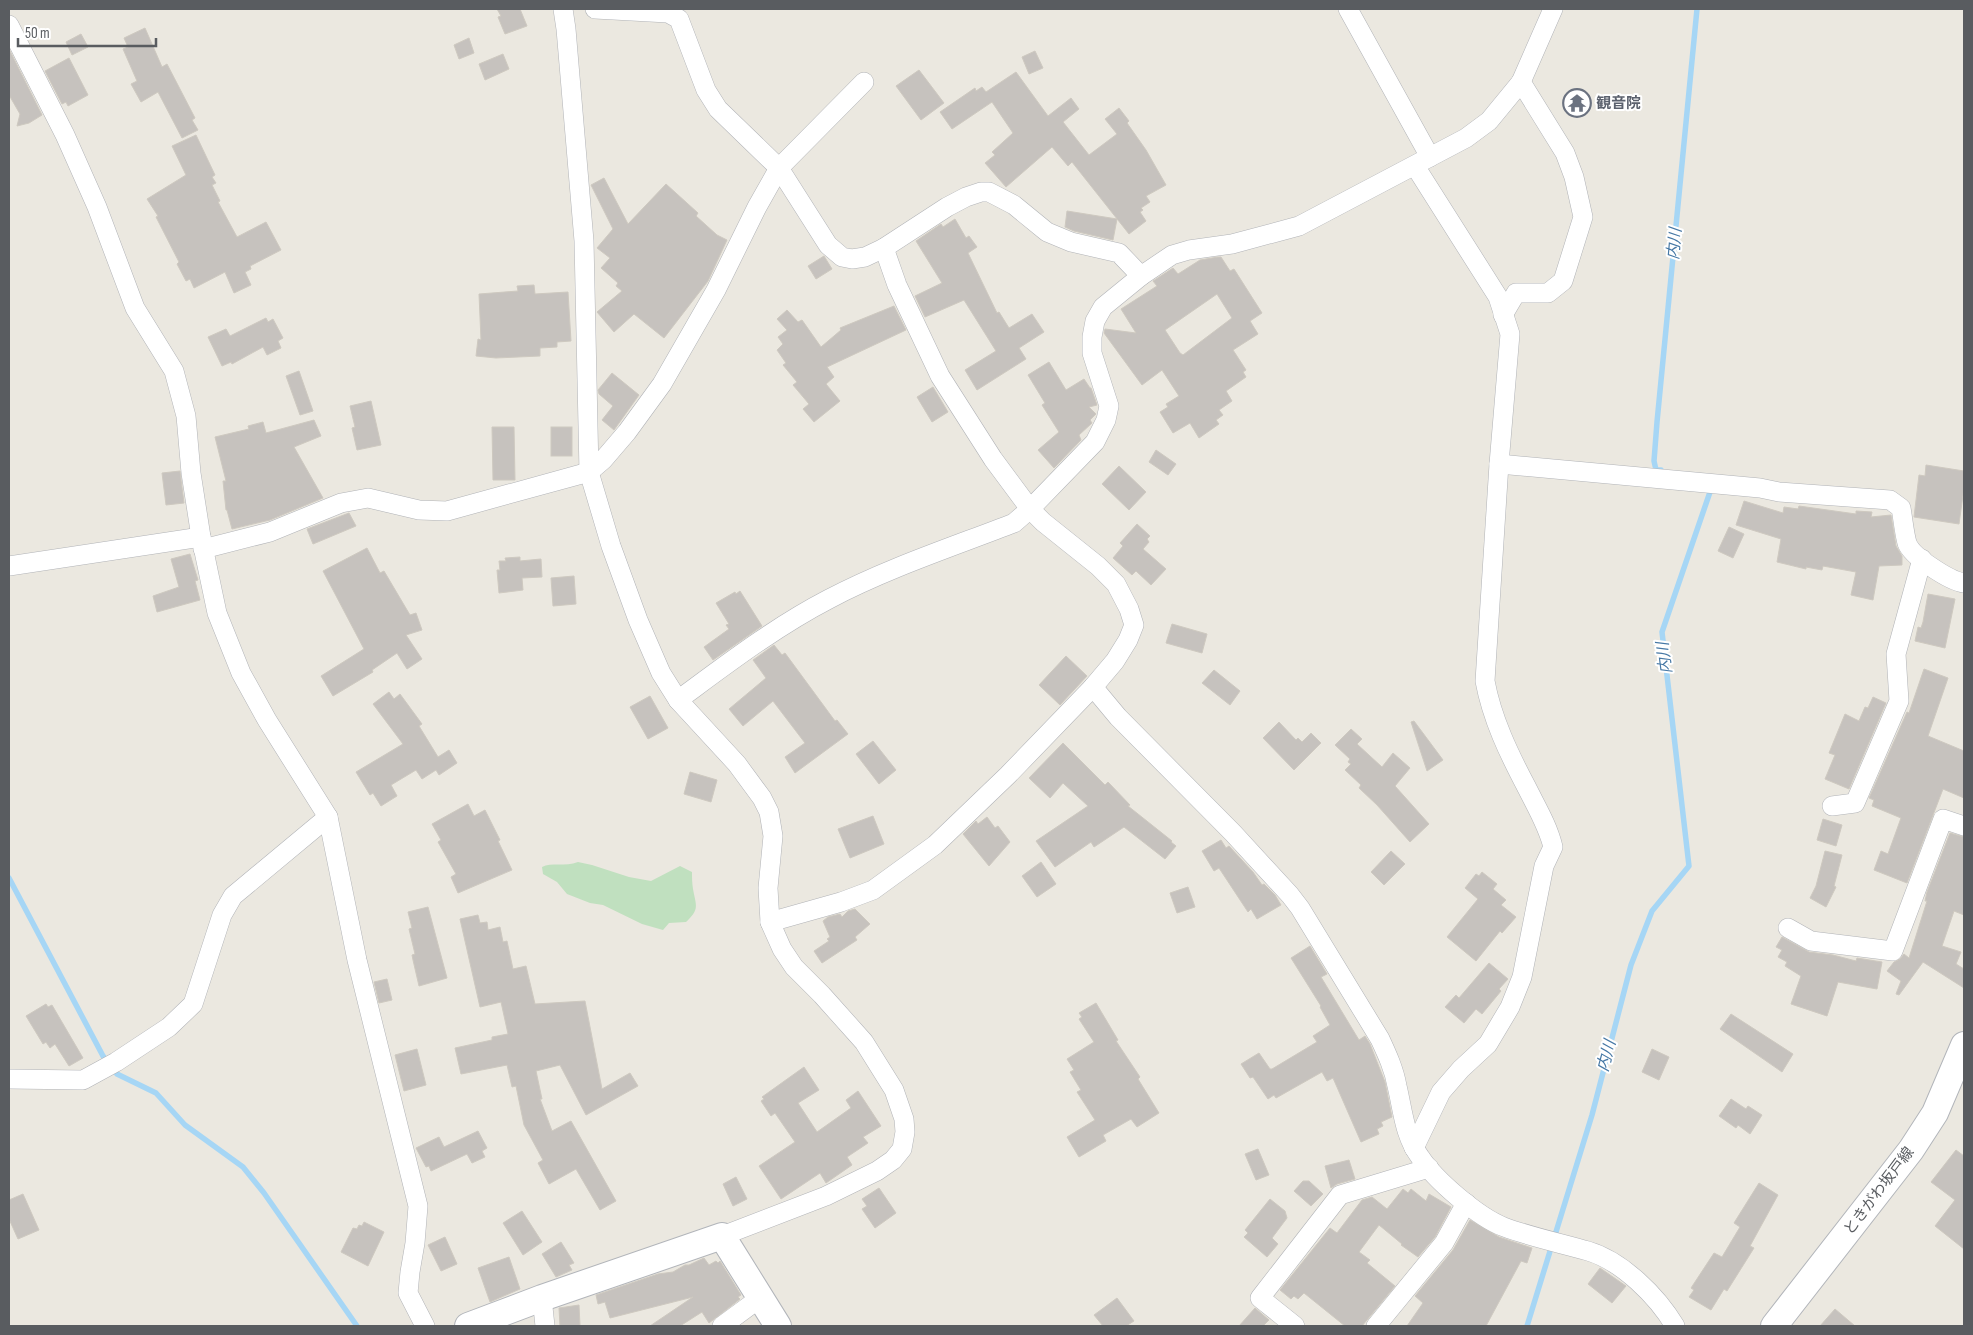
<svg xmlns="http://www.w3.org/2000/svg" width="1973" height="1335" font-family="'Sofia Sans Condensed','Noto Sans JP',sans-serif">
<rect width="100%" height="100%" fill="#ebe8e0"/>
<path fill="#c0e0bf" d="M578,862l14,3 37,12 22,4 29,-15 12,6c0,5 0,11 1,17 3,17 7,20 -7,33l-17,1 -6,7 -21,-6 -39,-19 -13,-2 -23,-9 -10,-12 -14,-8 -1,-7c9,-5 23,0 36,-5z"/>
<g fill="none" stroke-linecap="round" stroke-linejoin="round">
<g stroke="#a6d6f5" stroke-width="5.5">
<polyline points="1661,470 1656,470 1654,461 1657,422 1697,9"/>
<polyline points="9,878 103,1056 117,1074 156,1093 185,1125 243,1167 264,1193 357,1326"/>
<polyline points="1527,1326 1592,1115 1631,965 1652,911 1689,866 1662,632 1710,492 1707,488"/>
</g>
</g>
<g fill="#c6c2be" stroke="#cec9c0" fill-rule="evenodd">
<polygon points="497,9 520,9 527,26 505,34 498,17 501,16"/>
<polygon points="145,28 162,67 167,64 195,118 192,120 198,130 182,138 158,92 141,102 131,84 137,81 123,49 128,47 124,38"/>
<polygon points="81,34 88,47 72,55 66,42"/>
<polygon points="469,38 474,53 459,59 454,45"/>
<polygon points="9,49 42,115 29,123 17,126 20,114 9,95"/>
<polygon points="1035,51 1043,68 1029,74 1022,57"/>
<polygon points="503,54 509,69 485,80 479,64"/>
<polygon points="69,58 88,95 68,106 66,102 62,104 45,71"/>
<polygon points="919,70 944,103 921,120 896,86"/>
<polygon points="1016,72 1048,116 1071,98 1079,109 1063,122 1089,155 1117,134 1105,119 1119,108 1129,121 1127,123 1146,150 1166,185 1146,196 1150,202 1141,208 1143,210 1140,212 1146,221 1129,234 1072,162 1068,166 1052,147 1006,187 985,163 995,155 992,152 1013,133 992,102 952,129 940,112 975,88 976,91 982,87 986,92"/>
<polygon points="196,135 215,175 212,177 216,183 212,185 220,201 218,202 237,237 266,222 281,250 250,266 251,269 245,272 251,285 234,293 225,272 194,288 190,279 186,281 177,264 179,262 156,217 158,216 147,199 186,175 172,146"/>
<polygon points="604,178 628,224 666,184 698,213 696,216 717,235 727,240 708,281 664,338 634,314 614,332 597,312 622,291 616,286 618,283 601,268 610,258 597,248 613,229 591,185"/>
<polygon points="1067,211 1117,219 1113,240 1074,231 1065,227"/>
<polygon points="955,219 966,238 969,236 977,247 968,253 997,313 999,312 1009,328 1032,314 1044,332 1019,348 1026,359 977,390 965,370 996,351 964,300 925,317 915,296 942,283 916,241 941,224 943,227"/>
<polygon points="824,256 832,269 816,279 808,266"/>
<path d="M1218,257h3l9,14 4,-2 28,44 -12,8 8,13 -25,16 13,20 -3,2 3,5 -20,14 6,10 -13,9 4,5 -7,5 3,4 -20,14 -9,-15 -17,10 -13,-21 8,-5 -2,-3 13,-8 -17,-26 -20,15 -38,-52 1,-4 31,4 -15,-24 36,-23 -4,-5 20,-13 5,6 22,-14zM1217,294l15,24 -49,37 -3,-2 -15,-23z"/>
<polygon points="534,285 535,294 568,292 571,341 557,342 557,347 540,348 540,356 496,358 476,356 478,339 481,340 479,294 518,291 517,286"/>
<polygon points="894,306 906,330 827,367 834,377 826,384 840,401 814,422 803,409 809,404 793,385 797,382 783,365 786,363 777,350 783,344 778,337 787,330 777,319 787,310 798,322 802,320 821,347 841,330 840,328"/>
<polygon points="266,318 268,322 273,319 283,338 278,341 281,348 267,355 263,347 232,364 231,362 222,366 208,337 226,329 230,336"/>
<polygon points="1049,362 1066,390 1084,379 1090,388 1091,388 1097,405 1089,407 1096,414 1090,420 1092,423 1079,435 1081,440 1054,468 1038,450 1059,432 1042,405 1045,403 1028,375"/>
<polygon points="299,371 313,411 300,415 286,376"/>
<polygon points="612,373 639,395 614,430 602,420 613,406 599,394 598,390"/>
<polygon points="933,387 948,412 932,422 917,397"/>
<polygon points="371,401 381,445 357,450 352,428 355,427 350,406"/>
<polygon points="314,420 321,436 294,447 323,498 270,520 232,529 227,510 226,510 223,481 226,481 215,437 249,429 248,426 263,422 266,433"/>
<polygon points="492,427 514,427 515,480 493,480"/>
<rect x="551" y="427" width="21" height="29"/>
<polygon points="1156,450 1176,464 1168,475 1149,462"/>
<polygon points="1926,465 1964,471 1964,488 1959,524 1914,517 1919,475 1925,476"/>
<polygon points="1119,466 1146,492 1129,510 1102,484"/>
<polygon points="180,471 184,503 166,505 162,473"/>
<polygon points="1744,501 1783,513 1784,507 1798,509 1799,506 1856,514 1856,511 1872,512 1871,517 1891,515 1896,546 1902,556 1902,565 1879,566 1873,600 1851,595 1856,572 1823,566 1822,570 1806,567 1806,569 1777,562 1781,539 1736,525"/>
<polygon points="349,513 356,526 313,544 307,529"/>
<polygon points="1137,524 1150,536 1147,539 1149,542 1143,549 1166,569 1151,585 1136,571 1132,575 1113,558 1123,546 1120,543"/>
<polygon points="1729,527 1744,534 1733,558 1718,551"/>
<polygon points="367,548 380,573 384,571 410,615 416,613 422,630 406,635 422,659 407,669 397,653 372,670 373,672 333,696 321,676 364,649 323,571"/>
<polygon points="190,554 198,580 195,581 200,600 157,612 153,596 179,587 171,559"/>
<polygon points="520,557 520,561 541,559 542,577 522,578 523,590 499,593 497,570 500,570 499,561 506,561 505,558"/>
<polygon points="574,576 576,604 553,606 551,578"/>
<polygon points="740,591 762,626 713,660 704,647 729,629 726,625 729,624 716,603 735,592 736,594"/>
<polygon points="1928,594 1955,599 1945,648 1915,641 1918,627 1921,628 1923,622"/>
<polygon points="1172,624 1207,634 1202,653 1166,643"/>
<polygon points="774,645 782,655 785,653 835,721 837,720 848,734 795,773 785,757 805,743 773,701 743,726 729,709 766,678 753,660"/>
<polygon points="1066,656 1087,676 1060,705 1039,685"/>
<polygon points="1924,669 1948,678 1928,736 1964,751 1964,798 1943,789 1907,883 1874,870 1881,851 1888,854 1901,818 1872,806 1874,800 1869,798 1907,712 1909,713"/>
<polygon points="1214,670 1240,691 1230,705 1202,683"/>
<polygon points="389,692 394,699 400,694 422,724 419,726 438,757 449,750 457,763 439,775 436,770 422,779 416,770 391,785 397,796 381,806 373,793 370,795 356,772 403,744 373,704"/>
<polygon points="650,696 668,728 648,739 630,707"/>
<polygon points="1873,697 1886,703 1849,789 1825,779 1835,755 1829,753 1845,714 1859,721 1865,707 1868,708"/>
<polygon points="1414,721 1443,760 1427,771 1411,722"/>
<polygon points="1279,722 1296,740 1298,738 1302,742 1311,733 1321,743 1294,770 1263,738"/>
<polygon points="1351,729 1362,739 1357,744 1382,767 1393,753 1410,768 1395,786 1429,824 1410,842 1377,805 1359,788 1361,785 1345,770 1351,764 1348,762 1350,759 1335,745"/>
<polygon points="873,741 896,770 879,784 856,754"/>
<polygon points="1063,743 1105,785 1108,782 1130,805 1128,806 1172,841 1171,842 1176,846 1165,859 1124,827 1094,847 1091,842 1055,867 1036,841 1088,806 1063,783 1050,798 1029,778"/>
<polygon points="690,772 717,780 711,802 684,794"/>
<polygon points="468,804 474,816 485,810 500,840 498,841 512,870 458,893 451,877 456,874 438,842 441,840 432,824"/>
<polygon points="873,816 884,844 850,858 838,829"/>
<polygon points="987,817 995,828 998,826 1010,842 989,866 963,834 976,821 978,824"/>
<polygon points="1823,819 1842,825 1836,846 1817,840"/>
<polygon points="1950,833 1964,837 1964,915 1954,911 1942,946 1961,952 1956,964 1964,969 1964,988 1923,962 1899,995 1896,994 1901,981 1887,971 1894,962 1900,959 1904,954 1909,958 1927,901 1925,901 1927,892"/>
<polygon points="1221,840 1226,848 1229,846 1253,872 1262,885 1264,884 1275,895 1281,905 1257,919 1251,909 1248,912 1219,868 1214,871 1202,851"/>
<polygon points="1391,851 1405,864 1384,885 1371,872"/>
<polygon points="1825,851 1842,855 1834,886 1836,887 1826,907 1810,898 1816,886"/>
<polygon points="1041,862 1056,884 1037,897 1022,876"/>
<polygon points="1482,872 1497,884 1493,889 1506,900 1501,905 1516,917 1502,933 1500,931 1476,961 1447,937 1478,899 1465,888 1476,874 1479,876"/>
<polygon points="1188,887 1195,907 1177,913 1170,893"/>
<polygon points="428,907 447,978 419,986 413,960 412,955 415,954 409,929 412,928 408,912"/>
<polygon points="855,909 870,924 855,937 857,940 822,963 814,951 829,941 827,939 830,937 823,921 828,917 840,914 842,917 848,911"/>
<polygon points="478,915 480,923 487,922 488,930 500,927 503,942 507,941 513,969 526,966 535,1004 585,1001 602,1089 630,1073 638,1086 586,1115 560,1065 536,1071 542,1099 540,1099 552,1131 571,1121 616,1201 600,1210 576,1169 549,1184 538,1163 543,1160 524,1125 516,1086 512,1087 507,1065 461,1074 455,1048 492,1040 492,1037 508,1034 501,1002 480,1007 460,919"/>
<polygon points="1782,937 1809,952 1833,955 1856,961 1857,958 1882,962 1877,989 1838,982 1827,1016 1791,1004 1801,976 1785,966 1787,962 1778,957 1782,950 1776,947"/>
<polygon points="1310,946 1327,974 1321,977 1359,1040 1365,1036 1370,1044 1385,1082 1392,1117 1381,1122 1383,1126 1377,1129 1379,1134 1361,1142 1333,1078 1327,1081 1322,1072 1276,1098 1274,1095 1268,1099 1253,1077 1250,1078 1241,1064 1259,1053 1270,1069 1272,1069 1317,1042 1313,1036 1330,1025 1320,1007 1321,1006 1291,958"/>
<polygon points="1489,963 1508,979 1499,989 1501,991 1482,1014 1476,1009 1464,1023 1445,1007 1456,995 1459,998"/>
<polygon points="387,979 392,1000 379,1003 374,982"/>
<polygon points="1096,1003 1118,1040 1116,1041 1140,1077 1138,1079 1159,1113 1137,1127 1131,1119 1103,1135 1106,1141 1079,1157 1067,1137 1095,1120 1077,1092 1081,1090 1070,1072 1074,1070 1067,1059 1094,1042 1079,1019 1082,1017 1079,1013"/>
<polygon points="46,1004 48,1007 52,1005 83,1058 69,1066 55,1044 50,1048 46,1042 43,1044 26,1016"/>
<polygon points="1731,1014 1793,1054 1782,1072 1720,1029"/>
<polygon points="417,1049 426,1085 404,1091 395,1055"/>
<polygon points="1652,1049 1669,1057 1659,1080 1642,1072"/>
<polygon points="804,1067 819,1090 798,1103 817,1132 851,1108 846,1100 858,1091 881,1126 863,1137 868,1143 847,1157 852,1165 826,1183 820,1173 781,1199 759,1166 795,1142 775,1113 771,1116 761,1101 764,1099 762,1097"/>
<polygon points="1731,1099 1746,1109 1748,1106 1762,1115 1750,1134 1738,1125 1736,1128 1719,1116"/>
<polygon points="478,1131 487,1148 482,1151 485,1157 472,1163 467,1154 431,1171 429,1166 426,1167 416,1148 439,1137 444,1147"/>
<polygon points="1258,1149 1269,1175 1256,1180 1245,1154"/>
<polygon points="1956,1150 1964,1156 1964,1249 1935,1226 1955,1200 1931,1182"/>
<polygon points="1349,1160 1355,1179 1337,1184 1331,1188 1325,1166"/>
<polygon points="736,1177 747,1199 733,1206 723,1184"/>
<polygon points="1303,1181 1309,1181 1323,1194 1311,1206 1294,1191"/>
<polygon points="1759,1183 1778,1195 1750,1246 1754,1248 1727,1291 1724,1289 1711,1310 1689,1297 1694,1290 1691,1288 1714,1253 1722,1257 1740,1227 1734,1223"/>
<polygon points="879,1188 896,1213 875,1228 862,1209 867,1206 862,1199"/>
<polygon points="1403,1189 1408,1193 1411,1189 1426,1201 1429,1194 1451,1207 1435,1237 1418,1257 1401,1245 1402,1244 1379,1225 1359,1252 1370,1260 1367,1263 1395,1286 1362,1326 1345,1326 1304,1293 1298,1299 1294,1296 1291,1299 1280,1290 1330,1228 1337,1233 1362,1200 1372,1197 1387,1209"/>
<polygon points="23,1194 39,1230 18,1239 9,1219 9,1200"/>
<polygon points="1270,1199 1285,1211 1287,1218 1272,1238 1278,1244 1267,1257 1244,1237 1248,1233 1245,1230"/>
<polygon points="522,1211 542,1242 523,1255 503,1223"/>
<polygon points="1470,1220 1499,1237 1532,1248 1527,1263 1521,1261 1486,1326 1407,1326 1423,1303 1415,1296 1453,1250"/>
<polygon points="364,1222 384,1232 368,1266 341,1252 353,1228 357,1229 359,1225 362,1226"/>
<polygon points="445,1237 457,1264 441,1271 428,1245"/>
<polygon points="561,1242 574,1263 569,1265 572,1270 556,1277 542,1254"/>
<polygon points="509,1257 520,1289 490,1302 478,1268"/>
<polygon points="704,1258 709,1265 716,1261 718,1263 720,1261 741,1295 738,1297 740,1299 709,1323 702,1312 680,1326 650,1326 693,1297 610,1318 605,1302 598,1304 596,1295 658,1274 673,1272 685,1265 689,1265"/>
<polygon points="1600,1268 1626,1286 1612,1303 1588,1284"/>
<polygon points="1117,1298 1134,1321 1126,1326 1103,1326 1094,1315"/>
<polygon points="579,1305 580,1326 560,1326 559,1308"/>
<polygon points="1255,1308 1269,1320 1263,1326 1239,1326"/>
<polygon points="1835,1309 1855,1326 1820,1326"/>
</g>
<g fill="none" stroke-linecap="round" stroke-linejoin="round">
<defs>
<g id="street">
<polyline points="563,9 566,29 584,241 589,472 611,546 638,620 661,673 678,700 737,764 762,798 769,812 773,836 768,888 770,922 782,949 794,967 822,995 864,1042 894,1090 904,1119 905,1132 902,1149 893,1160 877,1171 826,1196 722,1236"/>
<polyline points="595,9 668,13 679,19 706,90 718,109 779,168 828,245 842,257 852,259 865,257 884,248 947,207 966,197 981,192 989,192 1014,205 1047,232 1071,242 1119,253 1141,276"/>
<polyline points="1348,9 1430,157"/>
<polyline points="9,25 65,135 97,207 135,308 174,371 186,416 191,473 201,537 217,613 241,673 267,720 328,817 357,960 418,1206 415,1243 410,1272 408,1293 425,1326"/>
<polyline points="1503,315 1516,293 1548,293 1563,281 1583,217 1574,177 1565,153 1521,82"/>
<path d="M1499,464l261,24 19,4 111,8 11,8c2,11 3,24 6,35 5,14 43,38 57,40"/>
<polyline points="203,549 270,532 341,503 368,498 419,510 447,511 589,472 603,460 627,432 662,384 716,290 757,207 779,168 864,82"/>
<polyline points="9,566 201,537"/>
<path d="M1093,687l25,30 115,116 57,62 10,13 80,131c7,15 14,30 17,47 6,25 7,49 23,71 15,23 58,60 84,70 27,10 56,16 84,24 34,10 69,45 87,75"/>
<path d="M678,700c49,-36 97,-73 151,-101 59,-31 123,-52 185,-76l16,-14 65,-67 11,-22 3,-14 -17,-53v-16l3,-16 8,-14 38,-31 31,-21 17,-5 43,-6 67,-18 167,-88 23,-17 32,-39 32,-73"/>
<polyline points="1832,806 1855,803 1899,701 1896,654 1922,559"/>
<polyline points="770,922 841,902 873,890 935,845 1008,775 1093,687 1115,661 1128,640 1134,625 1129,609 1116,584 1098,566 1043,522 1030,509 993,459 940,376 897,285 884,248"/>
<polyline points="1788,928 1811,941 1893,951 1943,819 1964,826"/>
<polyline points="9,1079 83,1080 116,1062 169,1027 193,1004 222,915 233,896 328,817"/>
<path d="M1414,1148l27,-56 20,-23 27,-25 22,-37 12,-30 22,-111 9,-19c-5,-21 -16,-39 -26,-59 -18,-34 -35,-69 -42,-107l14,-217 11,-130 -12,-37 -83,-131"/>
<polyline points="542,1298 545,1326"/>
<polyline points="722,1326 760,1298"/>
<polyline points="1295,1326 1260,1298 1340,1195 1429,1168"/>
<polyline points="1376,1326 1444,1243 1466,1203"/>
</g>
<g id="secondary">
<polyline points="468,1326 542,1298 722,1236 778,1326"/>
<polyline points="1774,1326 1911,1150 1935,1113 1964,1045"/>
</g>
</defs>
<use href="#street" stroke="#b1b3b7" stroke-width="20"/>
<use href="#secondary" stroke="#b2b5ba" stroke-width="28"/>
<use href="#street" stroke="#fff" stroke-width="19"/>
<use href="#secondary" stroke="#fff" stroke-width="26"/>
</g>
<defs>
<symbol id="temple-ring" viewBox="-11 -11 22 22"><circle r="9.5" fill="#fff" stroke="#6b7280" stroke-width="1.5"/><path d="M0-6L5-2H3V0L6.5 2.5H4V6H1.5V3h-3V6H-4V2.5H-6.5L-3 0V-2H-5Z" fill="#6b7280"/></symbol>
</defs>
<g fill-rule="evenodd">
<use href="#temple-ring" x="1561" y="87" width="32" height="32"/>
</g>
<g text-anchor="middle" dominant-baseline="central" stroke-width="4" stroke-linejoin="round" paint-order="stroke">
<g font-size="15" font-weight="bold" fill="#5b616d" stroke="#fff" text-anchor="start">
<text x="1596" y="103">観音院</text>
</g>
<g font-size="15" fill="#595c60" stroke="#fff">
<text transform="translate(1879 1191) rotate(-53)">ときがわ坂戸線</text>
</g>
<g font-size="16" font-style="italic" fill="#4678a5" stroke="#fff">
<text transform="translate(1675 244) rotate(-85)">内川</text>
<text transform="translate(1665 658) rotate(-97)">内川</text>
<text transform="translate(1607 1056) rotate(-75)">内川</text>
</g>
</g>
<rect width="1973" height="1335" fill="none" stroke="#595c60" stroke-width="20"/>
<path d="M18 38v8h138v-8" fill="none" stroke="#595c60" stroke-width="2.5"/>
<text x="25" y="38" font-size="15" fill="#595c60" stroke="#ffffff" stroke-width="4" paint-order="stroke">50 m</text>
</svg>
